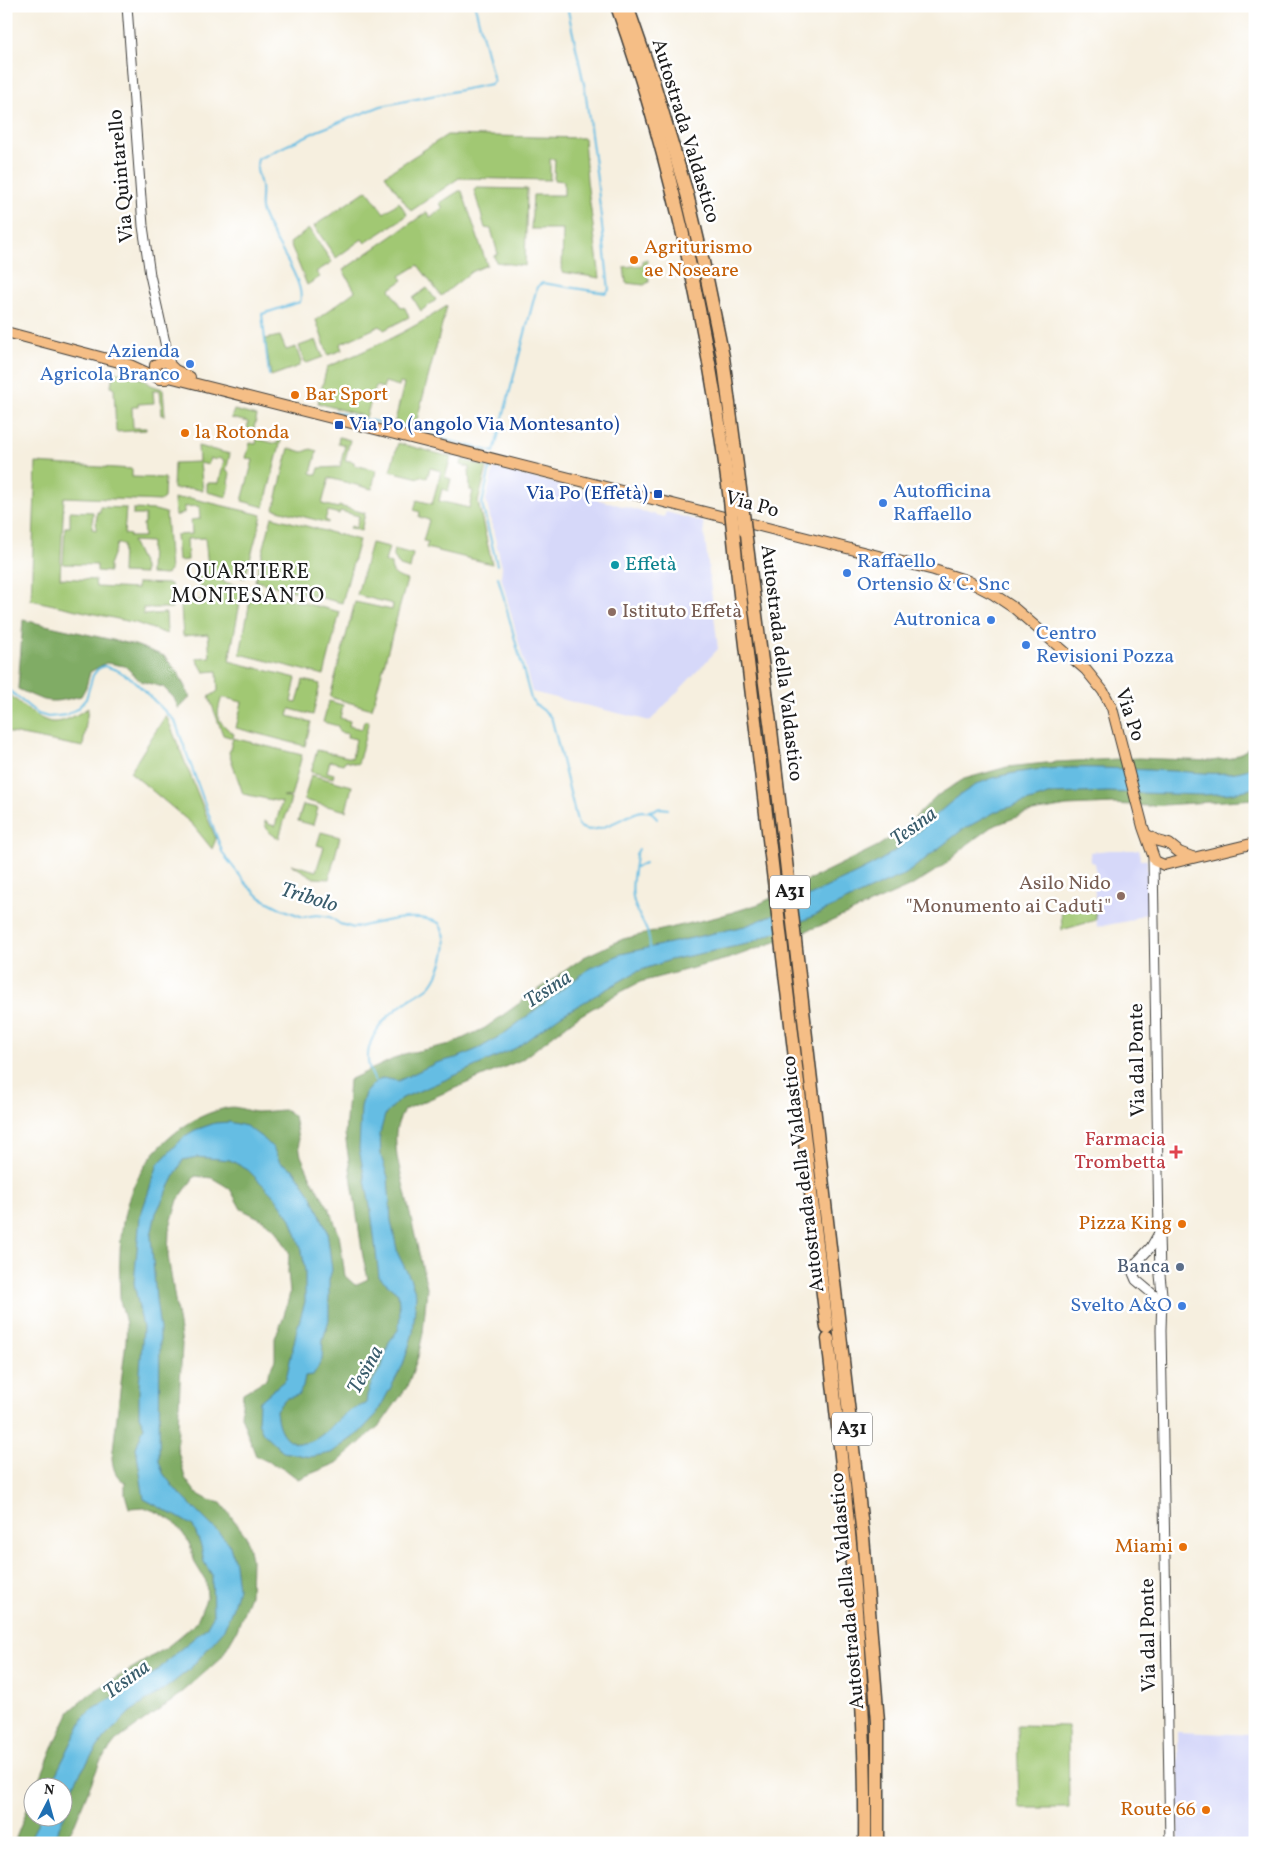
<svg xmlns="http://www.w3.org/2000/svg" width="1261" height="1849" font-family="Vollkorn,serif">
<rect width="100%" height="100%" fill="#fff"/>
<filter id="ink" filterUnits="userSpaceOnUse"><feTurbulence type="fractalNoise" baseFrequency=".02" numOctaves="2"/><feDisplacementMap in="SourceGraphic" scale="10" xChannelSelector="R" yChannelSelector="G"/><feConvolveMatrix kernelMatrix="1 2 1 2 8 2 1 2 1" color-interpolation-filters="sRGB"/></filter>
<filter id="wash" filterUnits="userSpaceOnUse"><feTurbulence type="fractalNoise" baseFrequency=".0096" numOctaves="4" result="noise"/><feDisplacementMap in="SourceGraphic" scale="20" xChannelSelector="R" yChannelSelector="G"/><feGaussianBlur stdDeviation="1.12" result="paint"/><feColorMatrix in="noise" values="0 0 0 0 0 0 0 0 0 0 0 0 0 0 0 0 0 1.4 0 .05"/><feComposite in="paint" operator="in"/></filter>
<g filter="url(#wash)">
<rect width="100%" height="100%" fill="#f6efdf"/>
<g fill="#d6d8f9">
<polygon points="494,468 585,491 584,496 664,517 666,512 703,522 718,649 650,721 532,692 501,576 502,567 486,500"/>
<polygon points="1110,850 1139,850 1140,860 1147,860 1148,912 1128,921 1097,927 1094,881 1097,879 1095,863 1091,862 1090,852"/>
<polygon points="1178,1732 1255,1735 1255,1843 1179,1843"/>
</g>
<g fill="#a1c873" stroke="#5e7248">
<polygon points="447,135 584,138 587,181 600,278 562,272 563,229 531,229 533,195 564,195 564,181 554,180 555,159 550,159 550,180 459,178 411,211 385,175"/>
<polygon points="477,188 527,189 525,266 496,262 494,256 498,254 491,229 485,228 474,190"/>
<polygon points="367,190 384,213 399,202 407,214 405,217 365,243 362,239 336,258 314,226"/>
<polygon points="459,191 462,191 487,265 471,272 441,296 418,265 400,276 403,280 390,289 400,306 405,308 409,317 384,330 380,326 340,344 342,350 328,355 316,320 355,291 343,270 427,212 430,217 443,209 440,203"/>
<polygon points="309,229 332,262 316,272 320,277 307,285 290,243"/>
<polygon points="643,260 647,260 649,282 644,285 626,283 624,267 643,265"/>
<polygon points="427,288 436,300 421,311 413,298"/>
<path d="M447,306l-32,121 -19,-4 -1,-2 9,-37 -4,-1 -1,3 -14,-4 -2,6 -7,-2 -10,31 -48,-14 9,-36c43,-18 81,-35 120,-61z"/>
<polygon points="280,336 286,350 296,347 301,362 299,366 271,376 265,339"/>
<polygon points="316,340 323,357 307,363 304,361 299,346"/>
<polygon points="113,371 143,379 151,385 163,389 165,415 162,415 160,390 153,390 154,403 138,404 138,407 132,407 133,428 146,428 146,430 116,432 114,388 111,387"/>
<polygon points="234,410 257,416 252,436 247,435 248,422 231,418"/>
<polygon points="339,437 350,440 345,460 354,462 354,465 376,470 372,489 329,478 322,504 338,508 339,506 365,513 361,531 350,528 351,526 356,528 359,516 340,511 339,514 328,511 325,520 328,521 328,523 274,509 289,448 303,452 311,449 317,451 311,473 317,475 319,468 340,467 345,445 338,443"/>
<polygon points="257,439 277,444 278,440 281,441 264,507 242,501 253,460 246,458 250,443 256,444"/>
<polygon points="398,443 451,457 445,477 451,479 448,491 442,489 439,501 469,508 473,491 470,490 469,467 461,465 462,460 487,467 478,502 492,564 426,548 428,542 423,541 429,520 419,517 420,512 414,510 417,500 432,504 441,471 430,468 427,478 420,476 419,478 390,471"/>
<polygon points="198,446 230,454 226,471 230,473 228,483 230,484 227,497 207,492 207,483 219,483 224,460 217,458 216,460 210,458 208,465 200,463 203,491 192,488 173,489 174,463 199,462"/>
<polygon points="36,463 132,469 132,477 165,478 164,498 160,501 64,497 60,578 95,580 96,587 137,589 137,583 171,584 172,608 143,608 143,615 166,613 167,634 136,623 31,600"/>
<path d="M190,498l72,17 -17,63 -20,-5 -2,9 20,5 -14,74 67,17 -5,24 6,1 6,-23 17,4 -7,31 -23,-6 -2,7 23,6 -6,24 -69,-18 6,-26 -20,-5c-7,20 -5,24 12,37l-1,4 69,17 -11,42 -8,-1 8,3 -12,39c-7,-2 -15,-10 -14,-17l3,1v2l7,2 7,-24 -39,-8 -14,-41 4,-15 -10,-3 -14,-38 9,-6 -1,-20 -13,1 -8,-14 14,-1 -2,-23 -25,2 -3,-43 9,-1 1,9 16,-1 -1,-13 -6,1 -2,-21 11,-1 -3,-28 -18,1 1,21 -10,1 -2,-26 16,-1 -1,-14 9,-1 -1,-13 -15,1v6l-9,3 -1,-17z"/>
<polygon points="100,507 126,508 124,534 130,535 130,537 144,537 143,524 145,523 145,515 133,515 133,509 155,510 166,513 170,571 166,575 150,574 151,542 132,541 144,567 144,574 122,573 123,544 117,544 109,565 109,572 97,571 97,565 63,564 65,527 70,527 70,511 93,512 92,529 96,530 97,512 100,512"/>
<polygon points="272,517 359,540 342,603 255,581"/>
<path d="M371,543l18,4 -4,15 6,2c0,10 6,13 16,16l-35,129 -42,-12 25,-95 37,8 1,-6 -36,-9z"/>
<polygon points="394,549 413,554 410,569 400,566 393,555"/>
<polygon points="252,590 340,612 324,675 240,654"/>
<path d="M6,691c11,10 31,29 46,31 13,1 26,-8 36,-14l-5,39 -77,-15z"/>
<polygon points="329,701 343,705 340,718 350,721 349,726 362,729 364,721 369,721 358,764 345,761 343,764 330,761 327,772 334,774 333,778 311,772 317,750 352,758 356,739 347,737 348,734 339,732 338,726 323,722"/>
<polygon points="166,715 216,839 212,849 192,824 130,772"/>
<polygon points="311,775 352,786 346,811 304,800"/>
<polygon points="303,805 318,808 313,825 298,821"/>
<polygon points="321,832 340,837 329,879 314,878 291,864 316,871 324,847 317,845"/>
<polygon points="1095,905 1096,920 1062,930 1061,908"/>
<polygon points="1017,1725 1068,1726 1069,1808 1019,1808"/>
</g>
<g fill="#80ac65" stroke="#4e6440">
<path d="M23,620l112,25 29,11 14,17 12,24 -11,12 -5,-11 -11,-11 -23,-6 -15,-15 -19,-3 -16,9 -4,15 -5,9c-33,8 -33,7 -63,-7z"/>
<path d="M1255,745v54l-107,7 -34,-2 -47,2 -40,7 -36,14 -23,17 -25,22 -30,19 -88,39 -94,34 -91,24 -25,13 -39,23 -55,42 -117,50c-10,18 -9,27 -7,47l30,131 -4,45 -5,24 -11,30 -26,37 -44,39 -39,16 -12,-9 -30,-14 -15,-40 2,-23 22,-13 10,-20v-22l8,-19 7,-26 -2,-21 1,-20 -14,-24 -14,-9 -20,-10 -11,-20 -6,-4 -12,-7 -17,-2 -17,24 -9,30 -1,26 14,88 -5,103 8,31 11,15 13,7 12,3 25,33 5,23 -1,36 -13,35 -16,28 -45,40 -60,43 -16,21 -25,61 -11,20h-50l18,-46v19h30v-30h-25l16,-39 17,-36 21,-18 75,-45 30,-25 11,-26 -1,-16 -11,-18 -6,-21 -14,-19 -16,-10 -15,-6 -15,1 -4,-14v-12c-10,-5 -12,-14 -13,-24l14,-117c0,-5 1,-11 0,-16 -1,-10 -6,-19 -6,-29 -1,-29 -1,-60 6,-88 12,-48 52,-89 100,-100 11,-3 19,3 30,4 10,0 20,-2 30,-2l8,6 7,40 11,24 17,28 10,26 6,42 10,9 13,-6 -5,-22 -18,-123 4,-54 55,-26 47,-10 34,-16 99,-71 39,-18 94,-22 42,-13 119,-58 27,-18 30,-31 29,-18 43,-12 49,-5 82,-4 73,3 21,-3z"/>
</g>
<path fill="#65bde3" stroke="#406c80" d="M1255,766v22l-23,5 -31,2 -93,-3 -56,2 -55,17 -35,19 -56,44 -28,12 -71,33 -60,25 -77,16 -34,12 -76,44 -44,32 -71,32 -45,19 -15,16 -5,18 1,23 7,21 3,44 7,33 12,24 6,16 -3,39 -10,32 -27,50 -17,18 -28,20 -21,4 -27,-5 -20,-19 -5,-11 1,-20 27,-23 11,-50 8,-27v-30l-3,-21 -11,-32 -15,-21 -28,-28 -18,-10 -33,-3 -14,3 -27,53 -5,23 5,63 4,30 -1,132 4,12 12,16 54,54 6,20 3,25 -6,22 -9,21 -33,38 -24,19 -36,24 -26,26 -14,20 -15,24 -8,29 -16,32h-22l11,-26 22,-1v-30h-12l34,-69 8,-7 64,-38 20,-19 30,-25 7,-12 -1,-41 -8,-13 -3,-16 -8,-20 -17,-10 -32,-17 -8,-51 8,-22 -5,-10v-30l4,-58 -9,-45 6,-66 18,-53 27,-28 10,-6 20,-7 14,-1 17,4 18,13 9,9 7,14 14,8 17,25 16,35 5,40 -3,10v40l-6,19 -1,21 -9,15 -8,1 -2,11 -5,8 -13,4 -9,11c1,12 4,27 17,32 24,7 38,-19 55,-30 6,-4 12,-6 18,-8l1,-9 6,-15 9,-14 7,-24 9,-12 2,-13 -2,-24 -19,-16 -8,-66 -12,-62 2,-42 4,-14 9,-10 9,-5 15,3 38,-18 23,-6 21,-9 25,-15 85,-65 31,-14 124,-28c28,-10 55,-25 82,-39 23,-11 45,-20 66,-35 32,-22 62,-63 100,-74 58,-16 120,-9 180,-7 24,1 60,7 82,-5z"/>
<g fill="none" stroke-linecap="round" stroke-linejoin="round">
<g stroke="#65bde3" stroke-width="2">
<path d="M269,375l-7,-61 38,-12c7,-21 -34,-70 -39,-93 -1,-7 1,-15 0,-23 -2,-10 -6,-17 -3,-27l59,-28 64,-25 110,-22 3,-3 -19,-75"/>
<polyline points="335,412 381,423"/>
<polyline points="400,428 494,452 537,287 542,283 606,293 609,290 597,180 585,89 567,6"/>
<polyline points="490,468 482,504 497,565"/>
<path d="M498,577l33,122c6,10 16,10 21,21l26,105c14,15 46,-10 63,-14 8,0 12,0 16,8"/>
<path d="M6,688l32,26 10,3 19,-2 11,-7 8,-9 7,-24 5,-6 6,-3 13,4 15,9 43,42 48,133 25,32 13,12 21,11 21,8 14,-2 13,2 10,7 14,4c28,-6 59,-17 85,-5 2,5 6,10 6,15 3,12 -6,37 -14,47 -5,6 -16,10 -22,15 -28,18 -55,50 -33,82"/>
<polyline points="649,811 661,808 668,809"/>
<path d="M639,849l-3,5c-1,16 -7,35 -1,51 6,18 15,24 15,44"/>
<polyline points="636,867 645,863"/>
</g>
</g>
</g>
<g filter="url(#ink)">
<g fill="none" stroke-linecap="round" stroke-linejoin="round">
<defs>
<g id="minor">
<polyline points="127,6 143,226 150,275 170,365"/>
<polyline points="1153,859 1159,1233 1160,1275 1162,1294 1161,1330 1170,1843"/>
<polyline points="1159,1233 1151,1247 1136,1263 1133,1273 1136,1280 1155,1296 1161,1307"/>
</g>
<g id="major">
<polyline points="6,332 130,365 156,377"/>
<polyline points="171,367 171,375 166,379 159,379 155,375 155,365 163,361 168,363 175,370 190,377"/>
<polyline points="169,377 934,570 968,581 993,594 1014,608 1086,670 1103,691 1112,708 1143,827 1155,861 1164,865 1255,843"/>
<polyline points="1147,835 1158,841 1169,844 1179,852 1192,857"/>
</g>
<g id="highway">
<path d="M617,6c57,160 91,325 113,494"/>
<polyline points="627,6 654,84 687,194 707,279 723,357 742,504"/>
<polyline points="745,531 771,730 863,1536 878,1722 878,1843"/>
<polyline points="737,569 827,1328"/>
<path d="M828,1339c19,168 39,335 37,504"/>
</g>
</defs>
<use href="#minor" stroke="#3d3c39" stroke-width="11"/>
<use href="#major" stroke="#3d3c39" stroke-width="12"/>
<use href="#highway" stroke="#3d3c39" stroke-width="15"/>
<use href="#minor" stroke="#fff" stroke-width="9"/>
<use href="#major" stroke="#f5be86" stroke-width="10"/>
<use href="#highway" stroke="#f5be86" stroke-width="12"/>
<defs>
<g id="highway-bridge">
<polyline points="730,500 737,569"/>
<polyline points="742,504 745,531"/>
</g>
</defs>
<use href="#highway-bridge" stroke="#3d3c39" stroke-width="15" stroke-linecap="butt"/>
<use href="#highway-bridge" stroke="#f5be86" stroke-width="12"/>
</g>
</g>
<g fill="#e8710a" stroke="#fff" stroke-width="2">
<circle cx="634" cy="260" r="5"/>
<circle cx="295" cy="395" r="5"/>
<circle cx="185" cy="433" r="5"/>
<circle cx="1182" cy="1224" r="5"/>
<circle cx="1183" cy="1547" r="5"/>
<circle cx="1206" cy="1810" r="5"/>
</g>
<g fill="#3f7fe0" stroke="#fff" stroke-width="2">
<circle cx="190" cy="364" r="5"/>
<circle cx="883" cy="503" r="5"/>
<circle cx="847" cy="573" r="5"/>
<circle cx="991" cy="620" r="5"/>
<circle cx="1026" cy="645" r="5"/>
<circle cx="1182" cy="1306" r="5"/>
</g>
<g fill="#1a4fb4" stroke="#fff" stroke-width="2">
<rect x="334" y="420" width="10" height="10" rx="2.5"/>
<rect x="653" y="489" width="10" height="10" rx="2.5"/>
</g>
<circle fill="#0f9aa8" stroke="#fff" stroke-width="2" cx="615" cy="565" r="5"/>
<g fill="#8d6e63" stroke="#fff" stroke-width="2">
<circle cx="612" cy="612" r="5"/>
<circle cx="1121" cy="896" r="5"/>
</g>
<path fill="#e0444e" stroke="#fff" stroke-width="2" d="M1173.5 1144.5h5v5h5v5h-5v5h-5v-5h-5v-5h5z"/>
<circle fill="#5c6f8a" stroke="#fff" stroke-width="2" cx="1180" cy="1267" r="5"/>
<g text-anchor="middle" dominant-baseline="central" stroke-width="5" stroke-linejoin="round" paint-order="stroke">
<g fill="#fff" stroke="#606060" stroke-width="1">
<rect x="770" y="875.5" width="40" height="33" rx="4"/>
<rect x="832" y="1412.5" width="40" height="33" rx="4"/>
</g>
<g font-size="19" font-weight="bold" fill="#1c1c1c">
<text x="790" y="892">A31</text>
<text x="852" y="1429">A31</text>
</g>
<g font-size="20" fill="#1c1c1c" stroke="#fff">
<text transform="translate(685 131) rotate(73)">Autostrada Valdastico</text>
<text transform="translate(122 176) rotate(-95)">Via Quintarello</text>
<text transform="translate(752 505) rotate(15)">Via Po</text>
<text transform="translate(781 663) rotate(83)">Autostrada della Valdastico</text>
<text transform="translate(1129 715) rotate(71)">Via Po</text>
<text transform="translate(1138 1060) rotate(-91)">Via dal Ponte</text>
<text transform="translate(804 1174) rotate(-97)">Autostrada della Valdastico</text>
<text transform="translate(848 1591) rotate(-95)">Autostrada della Valdastico</text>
<text transform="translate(1149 1635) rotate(-91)">Via dal Ponte</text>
</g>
<g font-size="20" fill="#c56008" stroke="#fff" text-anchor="start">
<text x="644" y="248">Agriturismo<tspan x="644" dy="23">ae Noseare</tspan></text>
<text x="305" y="395">Bar Sport</text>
<text x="195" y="433">la Rotonda</text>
<text x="1172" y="1224" text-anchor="end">Pizza King</text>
<text x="1173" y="1547" text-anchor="end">Miami</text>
<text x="1196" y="1810" text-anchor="end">Route 66</text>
</g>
<g font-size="20" fill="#366cbe" stroke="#fff" text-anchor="end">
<text x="180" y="352">Azienda<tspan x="180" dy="23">Agricola Branco</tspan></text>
<text x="893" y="492" text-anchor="start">Autofficina<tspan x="893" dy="23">Raffaello</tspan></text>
<text x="857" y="562" text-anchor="start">Raffaello<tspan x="857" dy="23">Ortensio &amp; C. Snc</tspan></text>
<text x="981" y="620">Autronica</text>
<text x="1036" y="634" text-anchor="start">Centro<tspan x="1036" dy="23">Revisioni Pozza</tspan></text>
<text x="1172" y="1306">Svelto A&amp;O</text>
</g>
<g font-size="20" fill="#164399" stroke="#fff" text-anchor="start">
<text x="349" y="425">Via Po (angolo Via Montesanto)</text>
<text x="648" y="494" text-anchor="end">Via Po (Effetà)</text>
</g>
<g font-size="20" fill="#0d838f" stroke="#fff" text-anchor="start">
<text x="625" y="565">Effetà</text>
</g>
<g font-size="20" fill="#785e54" stroke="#fff" text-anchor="start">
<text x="622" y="612">Istituto Effetà</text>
<text x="1111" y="884" text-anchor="end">Asilo Nido<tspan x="1111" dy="23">"Monumento ai Caduti"</tspan></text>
</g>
<g font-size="20" fill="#be3a42" stroke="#fff" text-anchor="end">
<text x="1166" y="1140">Farmacia<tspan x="1166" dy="23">Trombetta</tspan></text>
</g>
<g font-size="20" fill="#4e5e75" stroke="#fff" text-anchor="end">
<text x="1170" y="1267">Banca</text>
</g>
<g font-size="21" letter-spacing="1" fill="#1c1c1c" stroke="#fff">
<text x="248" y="572">QUARTIERE<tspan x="248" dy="24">MONTESANTO</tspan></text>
</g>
<g font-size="21" font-style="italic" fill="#395c6c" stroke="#fff">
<text transform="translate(914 827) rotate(-36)">Tesina</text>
<text transform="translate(309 898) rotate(17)">Tribolo</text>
<text transform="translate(548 990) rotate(-33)">Tesina</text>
<text transform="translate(366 1370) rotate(-61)">Tesina</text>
<text transform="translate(127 1680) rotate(-36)">Tesina</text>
</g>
</g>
<rect width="1261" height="1849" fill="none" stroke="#fff" stroke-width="25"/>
<g transform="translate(48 1802) rotate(6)"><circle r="24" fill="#ffffff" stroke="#a4a4a4"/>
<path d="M0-4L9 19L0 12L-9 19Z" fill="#1f6fb2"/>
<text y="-8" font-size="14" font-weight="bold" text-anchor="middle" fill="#1c1c1c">N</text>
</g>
</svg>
